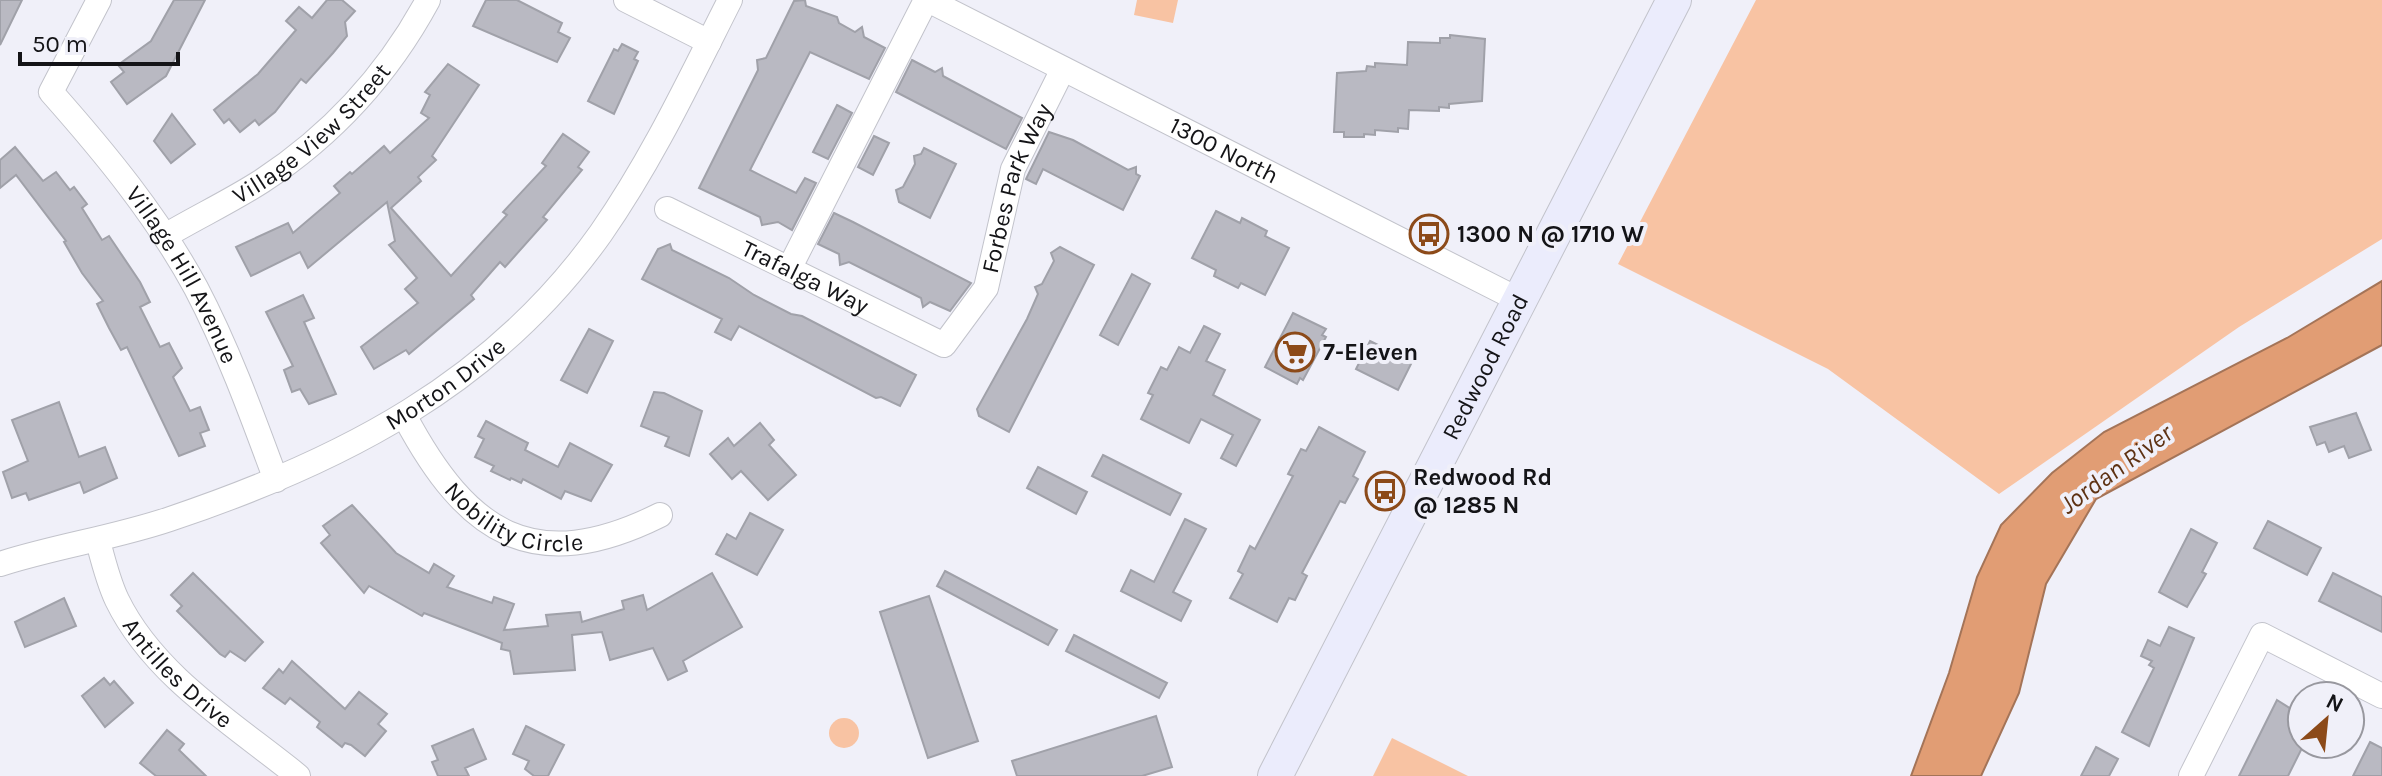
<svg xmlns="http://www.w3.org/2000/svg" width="2382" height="776" font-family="Karla,sans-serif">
<rect width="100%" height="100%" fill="#f0f0f9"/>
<g fill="#f8c3a3">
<polygon points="1137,0 1178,0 1173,23 1134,15"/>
<polygon points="1756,0 2382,0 2382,239 2239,327 1999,494 1828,369 1618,264"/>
<circle cx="844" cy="733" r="15"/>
<polygon points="1392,738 1468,776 1373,776"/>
</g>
<polygon fill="#e19d74" stroke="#a47458" stroke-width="2" points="2382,281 2382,345 2096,499 2046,584 2019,693 1981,776 1911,776 1949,673 1977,577 2001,525 2052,473 2104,432 2287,338"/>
<g fill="#b9b9c2" stroke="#a0a1a9" stroke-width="2">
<polygon points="0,0 22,0 0,45"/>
<polygon points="174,0 205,0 166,76 127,104 111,82 124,72 118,65 151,41"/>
<polygon points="327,0 342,0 355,11 345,22 347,36 333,53 306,83 301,79 275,112 259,125 255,120 240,132 229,119 224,123 214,110 258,74 296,30 286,21 299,7 312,18"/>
<polygon points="486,0 517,0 562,23 558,32 570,38 557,62 473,26"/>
<polygon points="805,0 806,6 837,17 839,23 855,32 862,27 864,37 885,48 869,79 810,52 750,170 796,193 805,178 816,183 792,230 778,222 762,225 760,217 699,188 758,70 757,60 766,58 794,1"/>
<polygon points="1450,35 1485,39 1482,101 1449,104 1449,108 1439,107 1439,111 1409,110 1408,129 1398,128 1398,132 1375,130 1375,135 1364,134 1364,137 1344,137 1344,132 1334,132 1337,73 1366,71 1367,66 1375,67 1375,63 1407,65 1408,42 1440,43 1440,38 1450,38"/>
<polygon points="622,44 638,52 634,59 638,61 614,114 588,101 614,49 618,51"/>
<polygon points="912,60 935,72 942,68 943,76 1022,118 1006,149 896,92"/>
<polygon points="448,64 479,85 432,156 436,160 418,177 421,181 391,208 451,276 507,215 503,212 546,166 542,163 563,134 589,152 578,167 582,170 543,217 547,220 505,267 500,262 471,295 474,299 409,354 406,350 374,369 361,347 418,303 405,289 417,278 389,245 395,241 387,202 308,268 300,252 251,276 236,247 288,223 293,233 340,193 334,186 350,172 352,174 384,146 390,153 429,118 421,113 430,95 425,92"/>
<polygon points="837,105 852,113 828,159 813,152"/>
<polygon points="172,114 195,144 171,163 154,141"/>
<polygon points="1049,132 1073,140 1128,170 1136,167 1136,174 1140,176 1123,210 1043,169 1036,184 1026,179"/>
<polygon points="874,136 889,143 873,175 858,167"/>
<polygon points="15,147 43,181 56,172 70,190 74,187 87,204 82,208 102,240 109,236 140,282 150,302 140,307 160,347 169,343 182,368 173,377 190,411 200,407 209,430 200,433 205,446 179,456 127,347 121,350 109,328 97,304 103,301 82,273 64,242 66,241 16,175 0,188 0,160"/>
<polygon points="924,148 956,164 930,218 899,202 896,190 903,187 915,164 914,156 921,154"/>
<polygon points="1216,211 1240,223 1242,218 1267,231 1265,236 1289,248 1265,295 1241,283 1238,288 1214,276 1216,270 1192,258"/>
<polygon points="834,213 853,222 971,283 950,311 930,302 923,307 921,298 849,262 840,265 839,254 818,244"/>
<polygon points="670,244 672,250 729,278 754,295 791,314 802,316 916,375 900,406 881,397 876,398 739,326 731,340 715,332 722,319 642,279 658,249"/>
<polygon points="1060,247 1094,265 1009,432 979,416 977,409 1027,319 1038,294 1035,287 1042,284 1054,261 1051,253"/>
<polygon points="1132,274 1150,284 1118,345 1100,335"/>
<polygon points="303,295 314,318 304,322 336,394 309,404 300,389 292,392 284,370 293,366 266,312"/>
<polygon points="1293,313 1326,329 1322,335 1326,337 1303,380 1300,378 1297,384 1265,367"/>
<polygon points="1204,326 1220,334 1206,361 1225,370 1213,395 1260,420 1236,466 1221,458 1233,435 1201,419 1189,443 1141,419 1153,395 1148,393 1161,367 1167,370 1179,347 1190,353"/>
<polygon points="589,329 613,341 587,393 561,380"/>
<polygon points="1370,341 1412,362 1398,390 1356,369"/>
<polygon points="654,392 664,393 702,411 689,456 665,446 669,437 641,426"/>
<polygon points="59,402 79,457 105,447 117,478 84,493 80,482 29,500 26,493 12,498 3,472 28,461 12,420"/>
<polygon points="2356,413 2371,450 2349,458 2344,446 2329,452 2325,442 2317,445 2310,427"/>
<polygon points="486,421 528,443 525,450 558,467 570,443 612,465 591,501 565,491 561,499 523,479 521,483 511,478 510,480 491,471 494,466 475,457 484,439 478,436"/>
<polygon points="760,423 774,440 769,445 796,475 768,500 741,471 732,479 710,454 728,438 734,446"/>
<polygon points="1319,427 1365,452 1353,476 1358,479 1345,503 1340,501 1302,573 1307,576 1295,600 1289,598 1277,622 1230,598 1243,574 1238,571 1250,546 1255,549 1293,476 1288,474 1301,449 1306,451"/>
<polygon points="1103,455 1181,494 1170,515 1092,476"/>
<polygon points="1038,467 1087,492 1076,514 1027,488"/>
<polygon points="352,505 396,553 429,573 434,564 454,576 447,587 492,603 494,597 514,604 504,630 548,626 546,615 580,612 582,622 624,609 622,601 643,595 647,610 712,573 742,627 683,661 687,671 668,680 653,648 610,660 602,632 572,635 575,670 514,674 510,651 501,649 502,643 424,613 422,616 369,586 364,593 321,543 330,535 323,526"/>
<polygon points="750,513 783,530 757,575 716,554 727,534 736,539"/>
<polygon points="1185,519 1206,529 1173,592 1191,601 1181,621 1121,591 1131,570 1154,582"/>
<polygon points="2268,521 2321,548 2307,575 2254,548"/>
<polygon points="2191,529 2217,543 2202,572 2206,574 2187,607 2159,592"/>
<polygon points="945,571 1057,630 1048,645 937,586"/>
<polygon points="193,573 263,642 245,661 230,651 225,657 220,654 177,611 182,606 171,595"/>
<polygon points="2333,573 2382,597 2382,632 2319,601"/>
<polygon points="929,596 978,741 928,758 880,612"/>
<polygon points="64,598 76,626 25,647 15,622"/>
<polygon points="2169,627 2194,638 2149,746 2122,732 2154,668 2149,665 2152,661 2141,656 2148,640 2160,646"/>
<polygon points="1074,635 1167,683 1159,698 1066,651"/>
<polygon points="292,661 345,709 359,692 387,714 378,724 386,731 365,756 351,745 345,743 342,747 317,727 320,722 290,698 285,704 263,688 279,669 283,673"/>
<polygon points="104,678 110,685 114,681 133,703 105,727 82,696"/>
<polygon points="2277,700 2302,716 2302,748 2288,776 2239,776"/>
<polygon points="1156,716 1172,767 1142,776 1017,776 1012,761"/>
<polygon points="526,726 564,745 548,776 534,776 525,769 529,761 513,754"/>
<polygon points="473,729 486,759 465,768 469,776 438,776 432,762 438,760 432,746"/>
<polygon points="167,730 184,744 179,750 206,776 156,776 140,763"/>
<polygon points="2370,742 2382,748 2382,776 2353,776"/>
<polygon points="2096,747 2118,759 2109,776 2081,776"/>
</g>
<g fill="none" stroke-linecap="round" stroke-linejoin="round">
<defs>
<g id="minor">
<path id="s1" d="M99,0l-48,92c54,61 106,124 145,196 32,61 56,127 80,192"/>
<polyline points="626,0 709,42"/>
<path id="s2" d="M928,0l591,300"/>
<path id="s3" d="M667,209l277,136 42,-57 27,-119 50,-100"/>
<path id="s4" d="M165,236c32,-19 66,-35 97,-55 70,-46 126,-107 166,-181"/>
<polyline points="789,269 926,0"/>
<path id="s5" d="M405,417c62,116 128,161 255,98"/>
<path id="s6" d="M98,541c5,19 10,40 19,59 37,76 117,124 181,176"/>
<path id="s7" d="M0,564c56,-18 114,-26 170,-45 170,-57 324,-135 431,-286 51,-73 89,-154 129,-233"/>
<polyline points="2191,776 2262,635 2382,696"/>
</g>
<g id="secondary">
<path id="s8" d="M1275,776l399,-776"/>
</g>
</defs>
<use href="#minor" stroke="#c2c3cb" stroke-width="26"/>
<use href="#secondary" stroke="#c2c3cb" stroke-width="36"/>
<use href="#minor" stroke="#fff" stroke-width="24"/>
<use href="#secondary" stroke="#ebecfc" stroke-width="34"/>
</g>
<defs>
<symbol id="bus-ring" viewBox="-11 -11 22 22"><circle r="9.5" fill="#f0f0f9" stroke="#8c4a19" stroke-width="1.5"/><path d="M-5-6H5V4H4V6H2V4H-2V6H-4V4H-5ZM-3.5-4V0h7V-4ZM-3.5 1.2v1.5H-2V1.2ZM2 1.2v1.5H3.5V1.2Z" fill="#8c4a19"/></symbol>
<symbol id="supermarket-ring" viewBox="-11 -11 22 22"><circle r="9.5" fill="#f0f0f9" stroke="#8c4a19" stroke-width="1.5"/><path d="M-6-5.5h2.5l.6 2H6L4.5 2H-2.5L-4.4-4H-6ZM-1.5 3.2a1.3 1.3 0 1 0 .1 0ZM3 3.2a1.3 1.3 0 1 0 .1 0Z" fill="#8c4a19"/></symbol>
</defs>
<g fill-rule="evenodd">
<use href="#bus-ring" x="1407" y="212" width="44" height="44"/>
<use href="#supermarket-ring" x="1273" y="330" width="44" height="44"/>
<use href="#bus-ring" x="1363" y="469" width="44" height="44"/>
</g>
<g text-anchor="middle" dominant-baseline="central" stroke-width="8" stroke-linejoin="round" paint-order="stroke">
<g font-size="24" fill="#141417" stroke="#f0f0f9">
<text stroke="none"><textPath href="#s4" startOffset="180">Village View Street</textPath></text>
<text stroke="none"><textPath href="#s2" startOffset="332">1300 North</textPath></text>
<text stroke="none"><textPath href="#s3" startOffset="484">Forbes Park Way</textPath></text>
<text stroke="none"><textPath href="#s1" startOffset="330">Village Hill Avenue</textPath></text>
<text stroke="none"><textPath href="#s3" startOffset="154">Trafalga Way</textPath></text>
<text stroke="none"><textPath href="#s8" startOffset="460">Redwood Road</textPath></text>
<text stroke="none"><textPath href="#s7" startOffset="484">Morton Drive</textPath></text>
<text stroke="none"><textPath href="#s5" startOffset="158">Nobility Circle</textPath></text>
<text stroke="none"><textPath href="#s6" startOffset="158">Antilles Drive</textPath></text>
</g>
<g font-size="24" font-weight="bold" fill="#141417" stroke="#f0f0f9" text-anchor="start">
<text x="1457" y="234">1300 N @ 1710 W</text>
<text x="1323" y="352">7-Eleven</text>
<text x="1413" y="477">Redwood Rd<tspan x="1413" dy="28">@ 1285 N</tspan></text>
</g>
<g font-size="26" font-style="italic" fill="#5e3213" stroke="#f0f0f9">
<text transform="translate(2116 469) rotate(-36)">Jordan River</text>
</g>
</g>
<g transform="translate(2326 720) rotate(27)"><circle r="38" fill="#f0f0f9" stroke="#98989f" stroke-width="2"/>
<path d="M0-6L14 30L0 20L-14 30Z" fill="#8c4a19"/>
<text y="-12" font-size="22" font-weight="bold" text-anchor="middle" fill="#141417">N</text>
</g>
<path d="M20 52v12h158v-12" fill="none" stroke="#141417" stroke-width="4"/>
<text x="32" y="52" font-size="24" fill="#141417" stroke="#f0f0f9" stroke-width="6" paint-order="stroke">50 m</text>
</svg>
